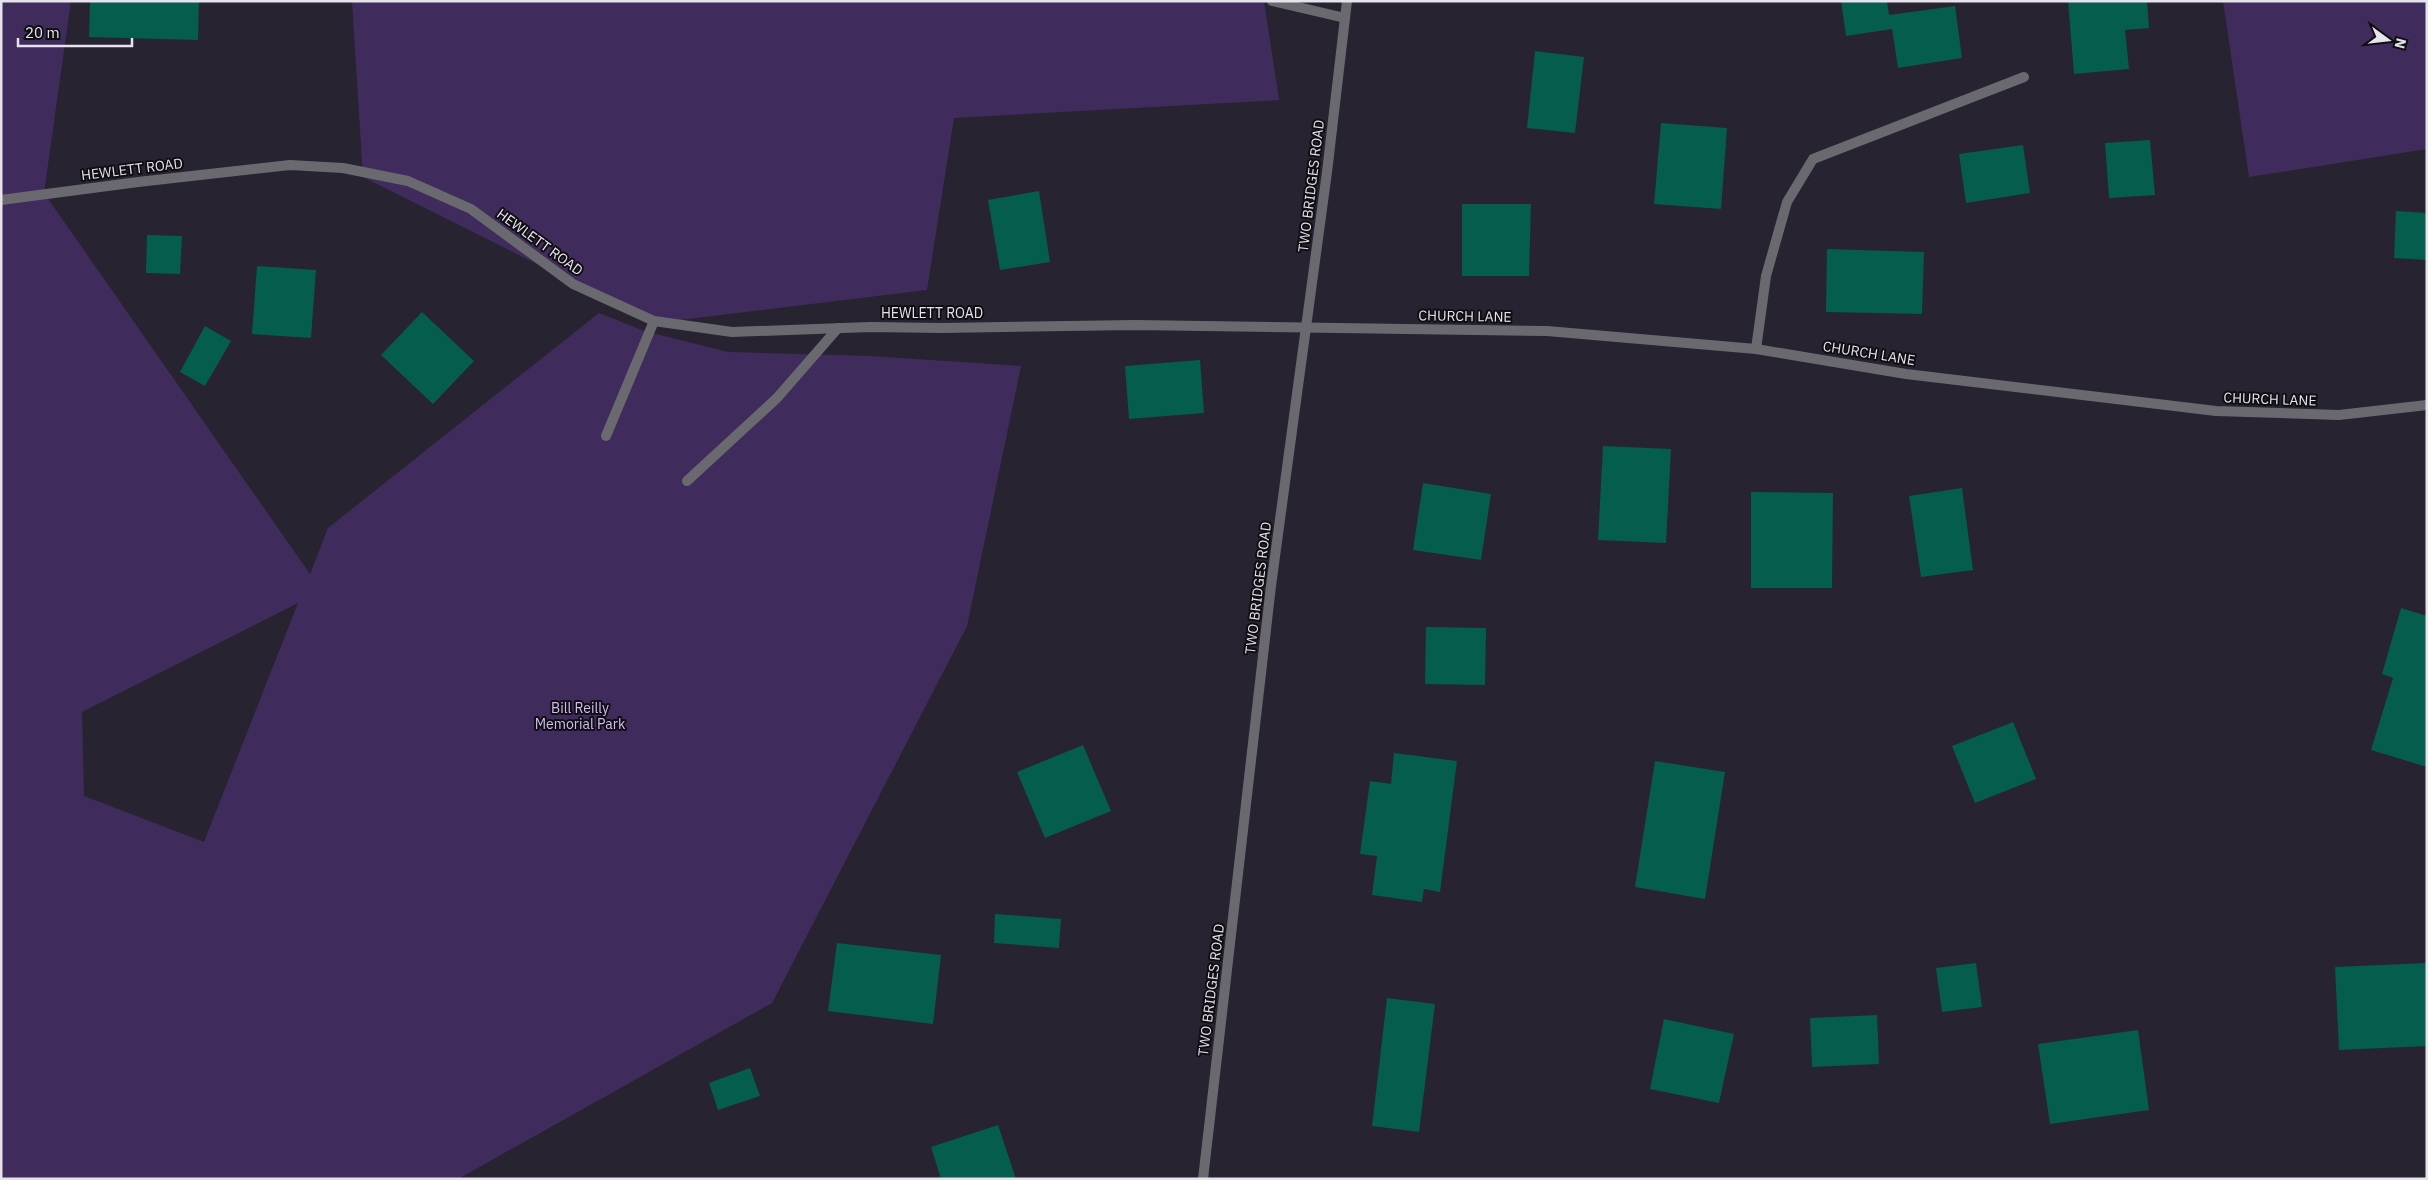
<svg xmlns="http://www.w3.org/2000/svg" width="2428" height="1180" font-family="'IBM Plex Sans',sans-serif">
<rect width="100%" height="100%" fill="#282330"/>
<g fill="#402c5c" fill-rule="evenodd">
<path d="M1,1h70l-27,192 266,381 18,-46 271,-215 45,18 84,21 141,4 152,10 -54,260 -195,377 -314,176h-457zM298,603l-94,239 -120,-46 -2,-84z"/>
<polygon points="352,1 1264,1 1279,100 954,118 927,290 655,323 363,177"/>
<polygon points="2223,1 2427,1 2427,149 2249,177"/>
</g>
<g fill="#045d4d">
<polygon points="90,1 199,1 198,40 89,37"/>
<polygon points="1841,1 1887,1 1889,15 1955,6 1962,58 1898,68 1892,29 1846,36"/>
<polygon points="2068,1 2147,1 2149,28 2125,30 2129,69 2074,74"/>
<polygon points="1535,51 1584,57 1575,133 1527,128"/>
<polygon points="1661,123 1727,128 1721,209 1654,204"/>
<polygon points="2150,140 2155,195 2109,198 2105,143"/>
<polygon points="2023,145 2030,193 1966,203 1959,154"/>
<polygon points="1039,191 1050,262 1000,270 988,200"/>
<polygon points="1462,204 1531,204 1529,276 1462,276"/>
<polygon points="2396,211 2427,213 2427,260 2394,258"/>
<polygon points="147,235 182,236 180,274 146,273"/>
<polygon points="1827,249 1924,252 1922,314 1826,312"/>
<polygon points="257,266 316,270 311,338 252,334"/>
<polygon points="422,312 474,361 433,404 381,355"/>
<polygon points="205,326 231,341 205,386 180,372"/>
<polygon points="1200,360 1204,413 1129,419 1125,366"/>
<polygon points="1603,446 1671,449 1666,543 1598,540"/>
<polygon points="1423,483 1491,494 1481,560 1413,550"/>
<polygon points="1962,488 1973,570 1921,577 1909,496"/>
<polygon points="1751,492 1833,493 1832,588 1751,588"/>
<polygon points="2401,608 2427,616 2427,767 2371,750 2393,678 2382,674"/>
<polygon points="1426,627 1486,628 1485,685 1425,684"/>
<polygon points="2013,722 2036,779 1975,803 1952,746"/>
<polygon points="1083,745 1111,811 1045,838 1017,772"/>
<polygon points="1394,753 1457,761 1440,892 1424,889 1422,902 1372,895 1377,856 1360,854 1370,781 1391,784"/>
<polygon points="1655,761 1725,772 1705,899 1635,887"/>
<polygon points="995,914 1061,919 1059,948 994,943"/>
<polygon points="837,943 941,955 933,1024 828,1011"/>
<polygon points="1976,963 1982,1007 1942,1012 1936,968"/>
<polygon points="2427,963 2427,1046 2339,1050 2335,967"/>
<polygon points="1387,998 1435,1004 1419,1132 1372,1126"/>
<polygon points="1877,1015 1879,1064 1812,1067 1810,1018"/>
<polygon points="1664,1019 1734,1034 1719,1103 1650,1089"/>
<polygon points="2138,1030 2149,1110 2050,1124 2038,1044"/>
<polygon points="750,1068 760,1096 718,1110 709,1083"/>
<polygon points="998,1125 1016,1179 941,1179 931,1147"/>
</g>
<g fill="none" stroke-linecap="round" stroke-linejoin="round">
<g stroke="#6b6970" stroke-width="10">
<polyline points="1272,1 1345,18"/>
<polyline points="1756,349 1766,276 1787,202 1813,159 2024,77"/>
<polyline points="606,436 654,321"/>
<polyline points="687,481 777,398 838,328"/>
</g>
<g stroke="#6b6970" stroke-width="10">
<polyline points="1,200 138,182 290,165 343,168 408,181 471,209 573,284 654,321 732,332 870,327 942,328 1135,325 1547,331 1756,349 1906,374 2216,411 2339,415 2427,405"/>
<polyline points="1203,1179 1271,586 1327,172 1347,1"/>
</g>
</g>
<g text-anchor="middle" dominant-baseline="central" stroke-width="4" stroke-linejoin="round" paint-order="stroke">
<g font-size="14" fill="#e6e3ec" stroke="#100e13">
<text transform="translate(132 169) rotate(-7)">HEWLETT ROAD</text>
<text transform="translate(1311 186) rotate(-83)">TWO BRIDGES ROAD</text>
<text transform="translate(540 242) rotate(36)">HEWLETT ROAD</text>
<text x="932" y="313">HEWLETT ROAD</text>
<text transform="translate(1465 316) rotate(1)">CHURCH LANE</text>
<text transform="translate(1869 353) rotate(9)">CHURCH LANE</text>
<text transform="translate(2270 399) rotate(2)">CHURCH LANE</text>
<text transform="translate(1258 588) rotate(-83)">TWO BRIDGES ROAD</text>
<text transform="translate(1211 990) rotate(-83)">TWO BRIDGES ROAD</text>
</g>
<g font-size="14" fill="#d0bdf4" stroke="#100e13">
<text x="580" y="708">Bill Reilly<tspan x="580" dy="16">Memorial Park</tspan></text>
</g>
</g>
<rect width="2428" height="1180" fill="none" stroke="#e6e3ec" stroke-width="5"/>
<g transform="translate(2388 40) rotate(105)" stroke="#100e13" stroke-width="4" paint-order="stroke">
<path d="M0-4L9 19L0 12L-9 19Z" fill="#e6e3ec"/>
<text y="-8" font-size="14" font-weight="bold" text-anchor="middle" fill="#e6e3ec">N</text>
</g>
<path d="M18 38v8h114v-8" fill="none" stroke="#e6e3ec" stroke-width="2.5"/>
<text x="25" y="38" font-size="15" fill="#e6e3ec" stroke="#100e13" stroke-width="4" paint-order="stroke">20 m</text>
</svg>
